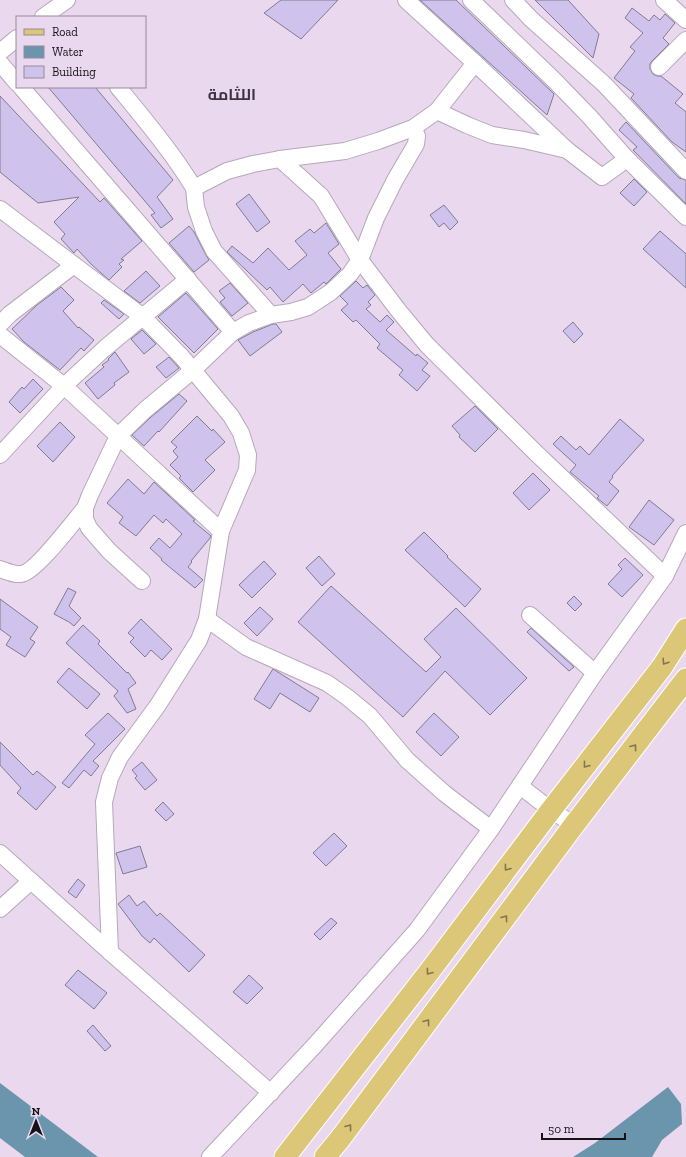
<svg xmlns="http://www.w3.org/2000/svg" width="686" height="1157" font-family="'Zilla Slab',Cairo,serif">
<rect width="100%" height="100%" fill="#ead9ee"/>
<g fill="#6a95ad">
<polygon points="0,1083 98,1157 25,1157 0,1138"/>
<polygon points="668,1087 681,1104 682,1124 662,1140 652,1157 573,1157 595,1143"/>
</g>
<g fill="#cfc3ed" stroke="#817b90">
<polygon points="281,0 338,0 301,39 264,13"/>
<polygon points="420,0 456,0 554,94 547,115"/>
<polygon points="535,0 568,0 599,34 593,58"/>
<polygon points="632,8 649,21 654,15 660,20 665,14 675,23 663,38 669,44 652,61 650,64 650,69 653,74 657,76 661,76 683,94 675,103 686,112 686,152 672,142 631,98 634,94 614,78 635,51 630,47 643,33 625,18"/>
<polygon points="48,87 95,87 173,180 157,197 173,219 161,228 151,215 155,213"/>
<polygon points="0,96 100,202 104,198 142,241 121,259 124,260 119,264 122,267 109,280 92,265 77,249 74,253 61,239 65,234 54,222 79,197 38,203 0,172"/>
<polygon points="626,122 679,178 686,180 686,204 633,150 637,147 619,130"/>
<polygon points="634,179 647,192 634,206 620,193"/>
<polygon points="249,194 270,222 257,232 236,204"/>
<polygon points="444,205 458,222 450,230 444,223 439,227 430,215"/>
<polygon points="326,223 339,244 328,253 341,269 326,284 324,282 311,293 303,284 283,302 270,287 267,290 227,252 232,246 253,263 268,248 289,270 307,255 295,241 310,229 314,233"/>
<polygon points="189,226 194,232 206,255 209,260 194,272 169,243"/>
<polygon points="660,231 686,254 686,288 643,249"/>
<polygon points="146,271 160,286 140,303 124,291"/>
<polygon points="356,281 363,288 367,285 375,295 368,302 371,305 366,309 380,322 387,315 394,322 386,330 416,356 417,354 428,363 422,370 430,376 417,391 399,375 403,370 377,348 380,344 356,320 353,322 341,310 348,304 340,296"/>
<polygon points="230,283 248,303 232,316 220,302 225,298 219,291"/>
<polygon points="61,287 74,300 63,311 78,328 79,327 94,340 84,351 81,348 60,370 24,342 12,329 37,305"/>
<polygon points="186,293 218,329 194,353 158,317"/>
<polygon points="104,300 124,314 119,319 101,303"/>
<polygon points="573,322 583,334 574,343 563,331"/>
<polygon points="273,324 276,324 282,332 250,356 238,340 253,332"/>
<polygon points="142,330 156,344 144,354 131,339"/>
<polygon points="115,352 129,372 114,383 115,385 98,399 85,383 104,367 102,365 109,360 108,359"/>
<polygon points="169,357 179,368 166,378 156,367"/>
<polygon points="33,379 43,389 20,413 9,402 22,387 24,389"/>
<polygon points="179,394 187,401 159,432 158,431 144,446 132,435 151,417"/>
<polygon points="475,406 498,429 475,452 459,437 460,435 452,426"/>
<polygon points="197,416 212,431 213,429 225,442 205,460 215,470 193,492 179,478 181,476 170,465 178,457 173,451 177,447 171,442"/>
<polygon points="620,419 644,440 612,476 613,477 609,482 619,491 607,506 597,498 599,496 570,472 576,465 553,444 561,436 576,450 580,446 589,455"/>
<polygon points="60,422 75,437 53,462 37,446"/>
<polygon points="533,473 550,490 529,510 513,493"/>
<polygon points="128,479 144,494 154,482 195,520 193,521 211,536 210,538 191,561 192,562 188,567 203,580 195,588 161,560 162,559 150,548 159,538 170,548 182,534 166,519 163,523 154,515 136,536 119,523 123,517 107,503"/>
<polygon points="649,500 674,520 654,545 629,527"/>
<polygon points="424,532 448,556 447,557 481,589 465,607 405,550"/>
<polygon points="319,556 335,574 322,586 306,568"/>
<polygon points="625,558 643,575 622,597 608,584 622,569 618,565"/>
<polygon points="264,561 276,574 252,598 239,585"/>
<polygon points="331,586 426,672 441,657 424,639 456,608 527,678 490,715 445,671 403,717 298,622"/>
<polygon points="68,588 76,592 69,606 81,618 74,626 69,622 54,614"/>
<polygon points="574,596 582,604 575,611 567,603"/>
<polygon points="0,599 38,627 30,639 35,642 25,657 6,645 11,637 0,629"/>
<polygon points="260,607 273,619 257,636 244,623"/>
<polygon points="141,619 172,649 162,660 151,650 145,657 130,642 134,638 128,633"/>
<polygon points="83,625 100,641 98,644 127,673 128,672 136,683 128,689 136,709 127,713 114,696 118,691 66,643"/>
<polygon points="531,628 574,667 569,671 527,632"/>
<polygon points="69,668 100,694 87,709 57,682"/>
<polygon points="273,669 319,698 310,712 280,693 270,709 254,699"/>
<polygon points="108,713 125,729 93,761 99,766 91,776 84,770 69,788 62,783 95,744 85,735"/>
<polygon points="434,713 459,737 441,756 416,732"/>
<polygon points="0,742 33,775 37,771 56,787 36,810 17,793 21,788 0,765"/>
<polygon points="142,762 157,780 145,790 135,778 137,776 132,770"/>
<polygon points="163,802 174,814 166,821 155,810"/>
<polygon points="334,833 347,846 326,866 313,853"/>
<polygon points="140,846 147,867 123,874 116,853"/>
<polygon points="78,879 85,885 76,898 68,892"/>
<polygon points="129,895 137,906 144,901 157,916 160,913 205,955 189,972 154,938 150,943 142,936 118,904"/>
<polygon points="331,918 337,923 320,940 314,934"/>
<polygon points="78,970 107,993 94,1009 65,985"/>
<polygon points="249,975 263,988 247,1004 233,992"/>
<polygon points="93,1025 111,1046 105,1051 87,1031"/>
</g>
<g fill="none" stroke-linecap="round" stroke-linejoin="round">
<defs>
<g id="minor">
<polyline points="406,0 475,63 567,150"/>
<polyline points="471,0 554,80 589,116 627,159"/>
<polyline points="513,0 531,19 604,84 686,171"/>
<polyline points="664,0 686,20"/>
<polyline points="43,17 67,0"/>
<polyline points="0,52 17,38"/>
<polyline points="0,63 17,83"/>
<polyline points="659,67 686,40"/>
<polyline points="21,87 233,332"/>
<path d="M118,87c27,33 54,65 76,101l33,-17 26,-7 27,-5 65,-8 33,-10 35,-13 24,-17 38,-48"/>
<polyline points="437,111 467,125 492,135 524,140 567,150 602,177 627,159 686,217"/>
<polyline points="280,159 321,196 360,260 398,310 427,345 536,453 665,576"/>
<polyline points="194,188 196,207 204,231 214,251 271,315"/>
<polyline points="0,209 74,265"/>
<polyline points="0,324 10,314 74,265 143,317 182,357 231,416 241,433 248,455 247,470 221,531 207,619 199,640 158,705 120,757 110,778 104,802 110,952"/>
<polyline points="0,335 64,386 221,531"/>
<polyline points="0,455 64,386 104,349 188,279"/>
<path d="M0,569c6,2 14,6 21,5 14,-1 53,-53 64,-66"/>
<polyline points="142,581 109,551 89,528 85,519 85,508 90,495 118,436 145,410 193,370 233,332 249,323 271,315 291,312 308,307 331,292 350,274 360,260 376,218 395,180 416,144 417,136 413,128"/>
<polyline points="530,615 595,673"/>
<polyline points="207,619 246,647 327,683 347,697 370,716 407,760 444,793 491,829"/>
<polyline points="520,786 551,810 574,825"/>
<polyline points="0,853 110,952 271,1093"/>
<polyline points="0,909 31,881"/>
<polyline points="210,1157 315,1045 417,930 491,829 595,673 665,576 686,533"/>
</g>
<g id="major">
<polyline points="285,1157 429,972 551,810 662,667 686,629"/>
<polyline points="325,1157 340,1139 574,825 686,679"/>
</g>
</defs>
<use href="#minor" stroke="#b6a7ba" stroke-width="18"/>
<use href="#major" stroke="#fff" stroke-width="23"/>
<use href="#minor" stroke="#fff" stroke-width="16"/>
<use href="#major" stroke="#dcc778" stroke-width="21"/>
</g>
<defs><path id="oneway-chevron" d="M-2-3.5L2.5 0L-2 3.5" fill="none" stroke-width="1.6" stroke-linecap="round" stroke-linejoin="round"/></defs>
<g stroke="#83754d">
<use href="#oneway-chevron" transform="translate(665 662) rotate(123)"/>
<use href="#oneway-chevron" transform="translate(634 747) rotate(-53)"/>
<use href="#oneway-chevron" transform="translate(586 765) rotate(128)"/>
<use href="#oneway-chevron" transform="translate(507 868) rotate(127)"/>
<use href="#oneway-chevron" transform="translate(505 918) rotate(-53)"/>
<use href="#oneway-chevron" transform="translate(429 972) rotate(127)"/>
<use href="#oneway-chevron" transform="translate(427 1022) rotate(-53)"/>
<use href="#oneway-chevron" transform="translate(349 1127) rotate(-53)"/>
</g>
<g text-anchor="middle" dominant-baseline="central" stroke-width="3" stroke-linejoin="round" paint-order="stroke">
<g font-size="16" font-weight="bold" fill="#3f3242" stroke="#ead9ee">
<text x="232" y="94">اللثامة</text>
</g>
</g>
<rect x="16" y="16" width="130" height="72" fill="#ead9ee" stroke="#968998"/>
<rect x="24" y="29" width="20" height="6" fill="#dcc778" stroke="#968998"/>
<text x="52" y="36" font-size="12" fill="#171118">Road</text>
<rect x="24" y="46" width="20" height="12" fill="#6a95ad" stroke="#968998"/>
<text x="52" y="56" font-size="12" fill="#171118">Water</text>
<rect x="24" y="66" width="20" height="12" fill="#cfc3ed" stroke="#968998"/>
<text x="52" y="76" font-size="12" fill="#171118">Building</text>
<g transform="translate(36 1121)" stroke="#ead9ee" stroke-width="3" paint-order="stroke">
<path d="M0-3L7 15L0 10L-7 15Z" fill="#171118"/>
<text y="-6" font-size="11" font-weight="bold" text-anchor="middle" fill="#171118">N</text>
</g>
<path d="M542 1133v6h83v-6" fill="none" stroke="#171118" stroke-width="2"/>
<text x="548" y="1133" font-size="12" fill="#171118" stroke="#ead9ee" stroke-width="3" paint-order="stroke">50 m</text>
</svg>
